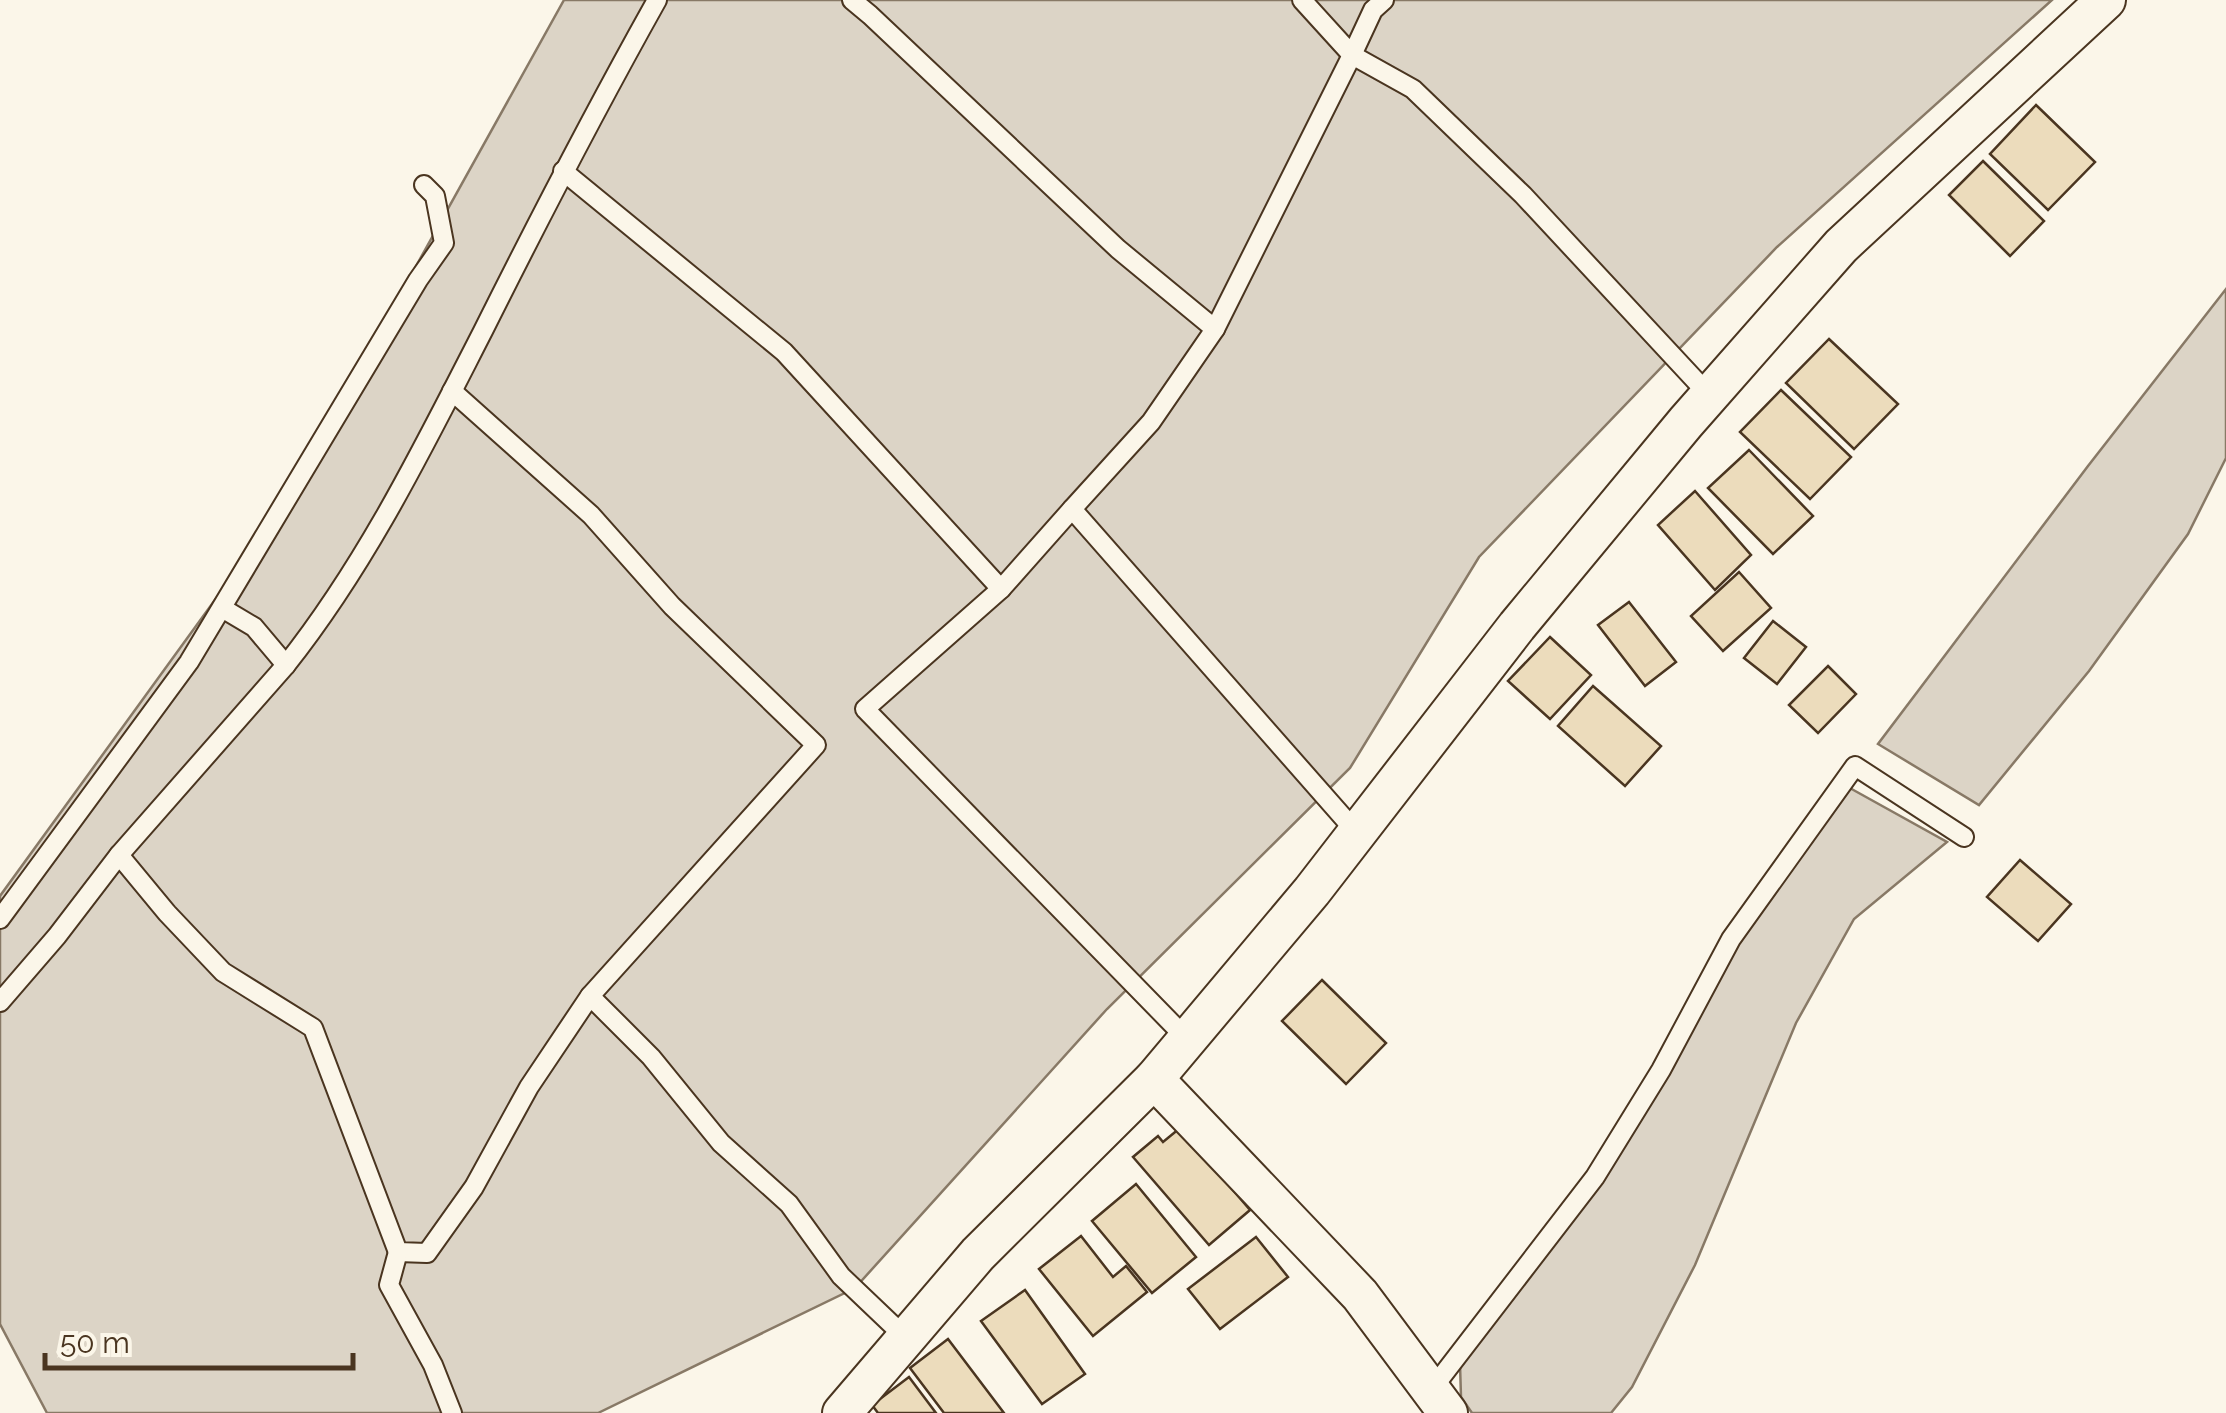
<svg xmlns="http://www.w3.org/2000/svg" width="2226" height="1413" font-family="Raleway,sans-serif">
<rect width="100%" height="100%" fill="#fbf6e9"/>
<g fill="#dcd4c6" stroke="#887966" stroke-width="2.5">
<polygon points="564,0 2052,0 1777,247 1479,557 1350,768 1107,1009 855,1288 598,1413 47,1413 0,1324 0,896 281,509"/>
<polygon points="2226,289 2226,458 2188,534 2089,671 1979,805 1878,744 2088,466"/>
<polygon points="1848,787 1947,842 1854,919 1796,1023 1695,1265 1632,1387 1611,1413 1472,1413 1461,1397 1460,1364 1639,1122 1679,1055 1739,943"/>
</g>
<g fill="#ecdcbc" stroke="#4a3520" stroke-width="2.5">
<polygon points="2036,105 2095,162 2048,210 1990,154"/>
<polygon points="1983,161 2044,221 2010,256 1949,195"/>
<polygon points="1829,339 1898,404 1854,449 1786,383"/>
<polygon points="1781,390 1851,457 1810,499 1740,432"/>
<polygon points="1749,450 1813,516 1773,554 1708,488"/>
<polygon points="1695,491 1751,555 1715,590 1658,525"/>
<polygon points="1739,572 1771,608 1723,651 1691,616"/>
<polygon points="1629,602 1676,662 1645,686 1598,625"/>
<polygon points="1773,621 1806,647 1777,684 1744,658"/>
<polygon points="1550,637 1591,675 1550,719 1508,681"/>
<polygon points="1828,666 1856,694 1818,733 1789,705"/>
<polygon points="1593,686 1661,746 1625,786 1558,726"/>
<polygon points="2020,860 2071,904 2038,941 1987,897"/>
<polygon points="1322,980 1386,1043 1346,1084 1282,1021"/>
<polygon points="1180,1128 1250,1210 1209,1245 1133,1157 1158,1136 1163,1142"/>
<polygon points="1136,1184 1196,1257 1152,1293 1092,1221"/>
<polygon points="1081,1236 1113,1277 1126,1266 1147,1292 1093,1336 1039,1269"/>
<polygon points="1256,1237 1288,1277 1220,1329 1188,1289"/>
<polygon points="1025,1290 1085,1374 1042,1404 981,1321"/>
<polygon points="948,1339 1004,1413 944,1413 910,1368"/>
<polygon points="909,1377 936,1413 878,1413 872,1405"/>
</g>
<g fill="none" stroke-linecap="round" stroke-linejoin="round">
<defs>
<g id="service">
<polyline points="852,0 870,15 1118,249 1215,329"/>
<polyline points="1302,0 1352,55 1373,10 1384,0"/>
<polyline points="563,171 784,352 1001,589 1072,509 1357,833"/>
<polyline points="452,391 591,515 672,606 816,745 590,996"/>
<polyline points="1072,509 1151,422 1215,329 1352,55 1413,89 1523,195 1709,395"/>
<polyline points="1001,589 865,709 1187,1039"/>
<path d="M222,608l32,19 32,38c81,-102 138,-219 197,-334 56,-112 113,-222 174,-331"/>
<polyline points="286,665 119,855 167,913 223,972 313,1028 398,1252 427,1253 474,1187 529,1087 590,996 651,1057 721,1143 789,1204 841,1276 905,1337"/>
<polyline points="0,919 189,662 418,280 444,243 435,196 424,185"/>
<polyline points="0,1002 57,936 119,855"/>
<polyline points="398,1252 389,1285 433,1365 452,1413"/>
<polyline points="1432,1389 1595,1177 1661,1070 1731,939 1855,766 1964,837"/>
</g>
<g id="minor">
<polyline points="1154,1079 1360,1295 1448,1413"/>
<polyline points="842,1413 978,1254 1154,1079 1312,891 1517,626 1686,422 1841,246 2106,0"/>
</g>
</defs>
<use href="#service" stroke="#4a3520" stroke-width="22"/>
<use href="#minor" stroke="#4a3520" stroke-width="42"/>
<use href="#service" stroke="#fbf6e9" stroke-width="18"/>
<use href="#minor" stroke="#fbf6e9" stroke-width="38"/>
</g>
<path d="M45 1353v15h308v-15" fill="none" stroke="#4a3520" stroke-width="5"/>
<text x="60" y="1353" font-size="30" fill="#4a3520" stroke="#fbf6e9" stroke-width="8" paint-order="stroke">50 m</text>
</svg>
